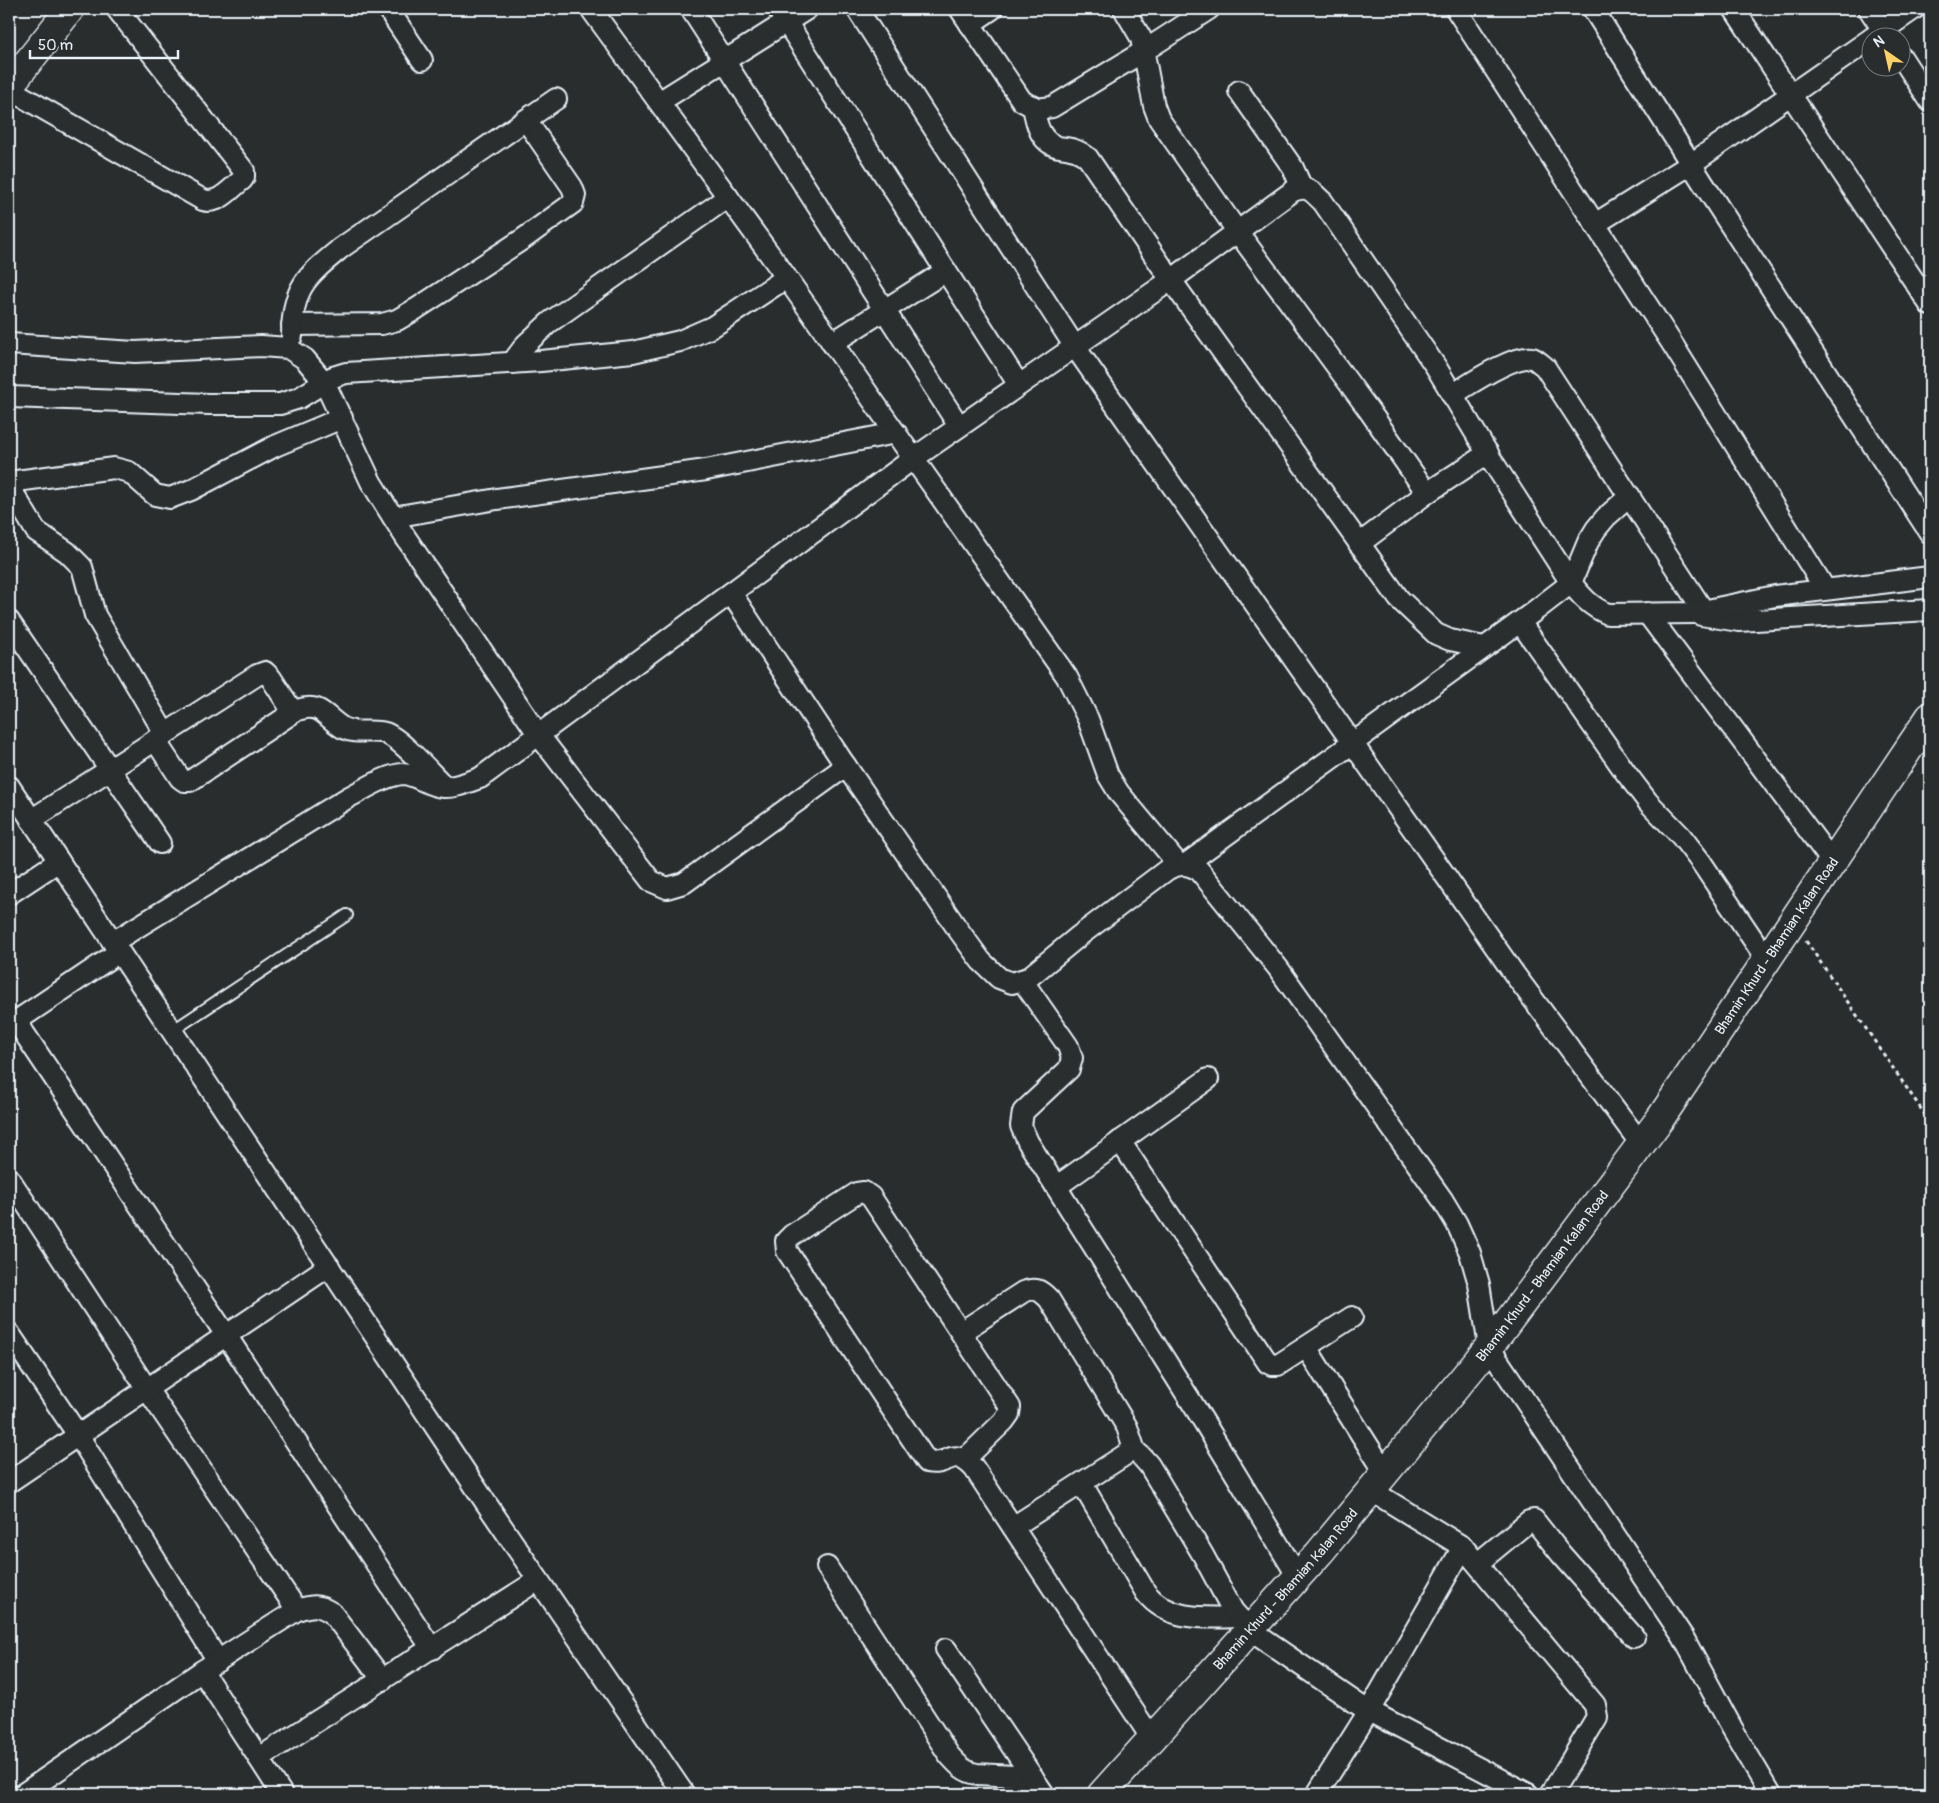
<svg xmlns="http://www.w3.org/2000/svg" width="1939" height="1803" font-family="Pangolin,sans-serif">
<rect width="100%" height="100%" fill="#2a2d2e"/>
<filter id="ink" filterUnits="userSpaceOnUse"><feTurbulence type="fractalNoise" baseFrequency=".02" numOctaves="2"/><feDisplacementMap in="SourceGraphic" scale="10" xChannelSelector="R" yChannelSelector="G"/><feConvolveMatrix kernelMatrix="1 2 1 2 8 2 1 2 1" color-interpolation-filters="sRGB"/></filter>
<g filter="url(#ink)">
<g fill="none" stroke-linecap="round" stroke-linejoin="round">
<defs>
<polyline id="lane" points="172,1031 347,915"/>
<g id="street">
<polyline points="388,9 422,60"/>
<polyline points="591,9 779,267 1067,677 1088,719 1108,775 1119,793 1178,864"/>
<polyline points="691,9 959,426"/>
<polyline points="778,9 1019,385"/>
<polyline points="857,9 1075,347 1515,975 1641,1144"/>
<polyline points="960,9 1022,101 1037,109 1052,107 1144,51 1209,9"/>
<polyline points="1124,9 1141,38 1154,106 1159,119 1237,231 1368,409 1427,493"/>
<polyline points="1456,9 1673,345 1825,589"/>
<polyline points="1593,9 1703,183 1930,533"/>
<polyline points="1734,9 1930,305"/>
<polyline points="1869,9 1888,38"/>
<polyline points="970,24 992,9"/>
<polyline points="1872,38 1914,9"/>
<polyline points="1902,58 1930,101"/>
<path d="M9,89l194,111c15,5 27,-11 39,-20l2,-3v-6l-127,-162"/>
<polyline points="1239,91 1293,168 1302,188"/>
<polyline points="659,102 807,9"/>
<path d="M1033,106c3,17 7,37 26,41 12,2 19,2 29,11l83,122 228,319 37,35 14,6 34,7"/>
<polyline points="1595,224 1691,164 1872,38"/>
<polyline points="292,325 382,324 397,320 416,309 523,239 573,203 575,195 572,187 526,120"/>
<path d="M292,336c0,-49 14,-59 49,-88l215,-149"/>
<polyline points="832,343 946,271"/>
<polyline points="9,344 135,352 261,346 288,348 305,359 324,382 329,392 371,482 404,535 538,734 651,881 667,888 684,883 846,766"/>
<polyline points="512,363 526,344 550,322 728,197"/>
<path d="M1452,395c18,-11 60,-40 80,-37 4,1 9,6 13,9l158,243"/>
<polyline points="9,397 209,404 280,404 299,398 333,377 346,373 541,361 633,352 680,341 712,327 786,278"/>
<polyline points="9,482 114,468 129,472 155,495 170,498 191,490 275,446 342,418"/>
<polyline points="9,486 36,531 67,552 82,567 95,615 165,734"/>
<polyline points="393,517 497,499 706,470 896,433"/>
<polyline points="1359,544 1427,493 1488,453"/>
<path d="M731,593l110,166 116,169 24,33 18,17 13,5 16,-5 51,-42 89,-67c13,-6 19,-5 31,1l79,98 164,231 15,25 13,29 9,31 10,63 194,290 49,91 39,66"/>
<polyline points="1647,613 1833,863"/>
<polyline points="1701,615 1739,621 1930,610"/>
<polyline points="9,621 160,843"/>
<polyline points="1520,622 1626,773 1648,802 1681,836 1701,862 1767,960"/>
<path d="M155,740l25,38 4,3h6l107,-71c25,-8 27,7 46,18 14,7 28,1 42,5 15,5 45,39 57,51"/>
<polyline points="9,786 486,1503 684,1794"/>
<polyline points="31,820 257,675 265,672 271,678 293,712"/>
<polyline points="1186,864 1532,613 1571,583 1588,542 1596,529 1606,517 1630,496"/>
<polyline points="9,894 59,861"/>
<path d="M113,942l236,-145c16,-8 35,-21 53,-23 14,0 27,13 41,13 13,1 24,-5 37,-9l434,-320 257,-178 122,-89c16,-6 19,1 30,11l113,165 55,92 80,124c11,14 20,24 37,31l85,-1 82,-17 155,-19"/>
<polyline points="1022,980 1068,1046 1072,1058 1069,1069 1023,1112 1021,1126 1028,1142 1204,1422 1298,1577"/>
<polyline points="16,1021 226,1335 432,1649"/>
<polyline points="9,1026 119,952"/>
<polyline points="1120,1141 1268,1363 1272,1365 1278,1365 1352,1317"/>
<polyline points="9,1178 147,1389 297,1610"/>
<polyline points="1056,1187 1208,1079"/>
<path d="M961,1332l62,-40c13,-5 17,-2 26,7l78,128 8,24"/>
<polyline points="9,1333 78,1435 218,1661"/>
<polyline points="1306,1347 1386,1474"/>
<path d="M965,1459l39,-38 5,-7 1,-7 -139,-210 -7,-5 -7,1 -65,42 -6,6 1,10 140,211c23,5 24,-17 47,6l178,271"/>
<polyline points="9,1482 329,1266"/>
<path d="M1082,1484l64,109c22,28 58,25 91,24"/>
<polyline points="1372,1491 1463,1547 1595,1705 1597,1717 1551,1794"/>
<polyline points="1013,1527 1128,1453 1135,1451 1141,1456 1149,1465 1203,1555 1233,1611 1251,1631 1362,1707 1528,1794"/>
<polyline points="1478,1563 1529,1521 1534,1520 1561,1554 1634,1637"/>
<path d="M827,1567l122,188c9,10 15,17 28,19l56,3"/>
<polyline points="946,1649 1044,1794"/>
<polyline points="202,1671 282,1794"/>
<polyline points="259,1758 538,1580"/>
<path d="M23,1794l179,-123 95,-61c16,-5 21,-6 35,3l51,67"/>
<polyline points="1317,1794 1369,1711 1463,1547"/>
</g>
<g id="secondary">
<polyline points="9,86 70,9"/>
<path id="s1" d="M1102,1794l218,-242 169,-205 171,-228 270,-402"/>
</g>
</defs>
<use href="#lane" stroke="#e8f1f8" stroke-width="14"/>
<use href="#street" stroke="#e8f1f8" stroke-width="24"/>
<use href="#secondary" stroke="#e8f1f8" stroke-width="31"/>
<g stroke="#e8f1f8" stroke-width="3" stroke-dasharray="4 4" stroke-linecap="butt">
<polyline points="1806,941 1930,1122"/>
<polyline points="1915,1794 1930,1785"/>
</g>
<use href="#lane" stroke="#2a2d2e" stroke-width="10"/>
<use href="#street" stroke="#2a2d2e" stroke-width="20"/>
<use href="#secondary" stroke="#2a2d2e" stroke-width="28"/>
</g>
</g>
<g text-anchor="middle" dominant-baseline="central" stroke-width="4" stroke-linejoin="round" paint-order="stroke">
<g font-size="14" fill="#e8f1f8" stroke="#2a2d2e">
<text stroke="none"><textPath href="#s1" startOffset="1085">Bhamin Khurd - Bhamian Kalan Road</textPath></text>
<text stroke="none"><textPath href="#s1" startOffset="680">Bhamin Khurd - Bhamian Kalan Road</textPath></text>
<text stroke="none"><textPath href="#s1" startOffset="275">Bhamin Khurd - Bhamian Kalan Road</textPath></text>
</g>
</g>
<rect width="1939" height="1803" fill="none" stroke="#2a2d2e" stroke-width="30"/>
<rect x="15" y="15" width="1909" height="1773" fill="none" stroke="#e8f1f8" stroke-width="2" filter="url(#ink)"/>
<g transform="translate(1886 52) rotate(326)"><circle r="24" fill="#2a2d2e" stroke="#767b7f"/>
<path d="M0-4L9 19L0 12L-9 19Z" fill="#ffd166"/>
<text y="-8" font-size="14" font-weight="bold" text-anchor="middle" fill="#e8f1f8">N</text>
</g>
<path d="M30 50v8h148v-8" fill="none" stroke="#e8f1f8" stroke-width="2.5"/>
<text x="38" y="50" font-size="15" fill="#e8f1f8" stroke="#2a2d2e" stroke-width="4" paint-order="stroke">50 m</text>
</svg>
